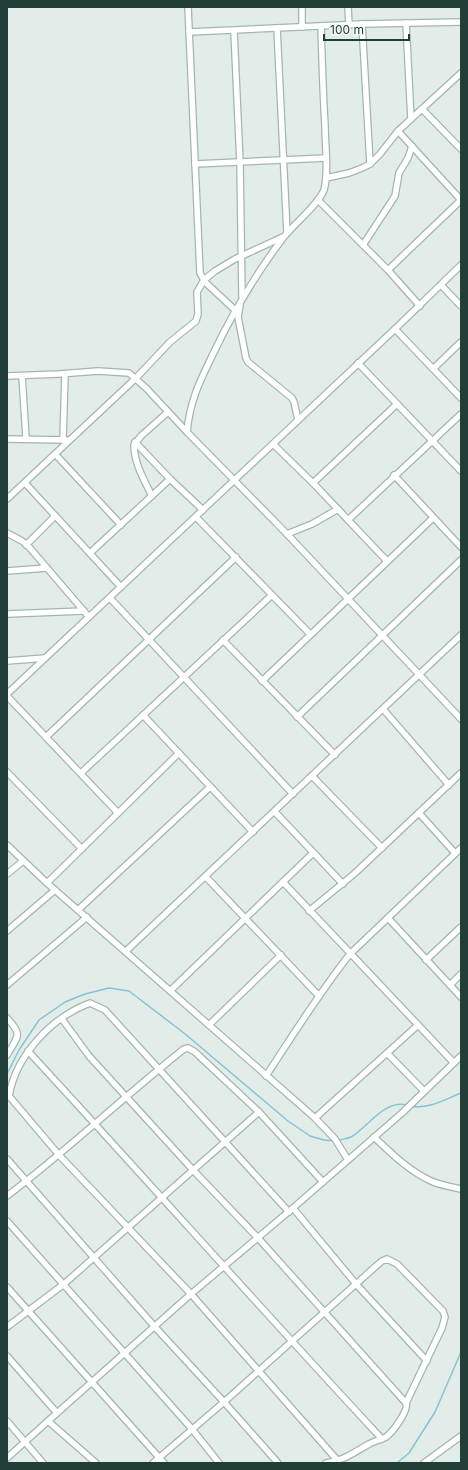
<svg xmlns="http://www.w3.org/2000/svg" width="468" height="1470" font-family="Inter,sans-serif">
<rect width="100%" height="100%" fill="#e2ede9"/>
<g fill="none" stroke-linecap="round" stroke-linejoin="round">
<g stroke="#88c3d4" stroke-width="1.5">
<polyline points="7,1074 19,1050 39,1020 65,1002 85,994 109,988 129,991 184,1033 288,1121 310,1136 324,1140 335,1141"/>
<path d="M411,1106c16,4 35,-7 50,-13"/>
<path d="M339,1140c3,-1 8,-1 12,-3 17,-10 34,-38 56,-32"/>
<polyline points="397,1463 409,1453 435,1412 461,1352"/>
</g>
<defs>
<g id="minor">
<polyline points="188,7 200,273 205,282 235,310"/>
<polyline points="302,7 302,27"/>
<polyline points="348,7 349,25"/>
<polyline points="406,23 411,119"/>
<polyline points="362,24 370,164"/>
<polyline points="277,28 287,233"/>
<polyline points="234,31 240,163 242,296"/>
<polyline points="189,32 362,24 461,22"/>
<polyline points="422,109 461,149"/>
<polyline points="398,131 461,200 388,270 420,306"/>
<polyline points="195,164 326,158"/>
<polyline points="326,178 349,173 362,168 370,164 380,154 398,131 461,73"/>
<polyline points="318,200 388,270"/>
<polyline points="363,245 395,196 399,173 408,158 412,146"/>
<polyline points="441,285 461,306"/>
<polyline points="240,305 238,317 246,358 248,362 292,398 294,402 298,420"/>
<polyline points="395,329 461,398"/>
<polyline points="358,363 461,471"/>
<polyline points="433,369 461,342"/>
<polyline points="7,376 59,374 98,371 129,373 146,388 187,432 287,534 461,719"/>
<polyline points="22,376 26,438"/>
<path d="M187,432c3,-32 13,-51 27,-80 19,-40 42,-78 69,-114 11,-14 35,-33 41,-48 5,-17 1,-46 1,-64 -2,-33 -3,-67 -4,-100"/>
<polyline points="7,439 67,440"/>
<polyline points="63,440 65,374"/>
<polyline points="135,442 170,479 203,510"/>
<polyline points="273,444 313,483 387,561"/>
<polyline points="56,455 121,525"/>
<polyline points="394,475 461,547"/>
<polyline points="25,483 121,587"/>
<polyline points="313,483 397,404"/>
<path d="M152,496c-8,-16 -18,-33 -18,-51l7,-9 27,-24"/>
<polyline points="7,499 136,378 170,342 196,321 198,314 197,292 204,280 215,271 235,259 283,237"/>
<polyline points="196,517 310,634"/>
<polyline points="348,520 461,414"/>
<polyline points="7,533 22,541 29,547 89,617"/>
<polyline points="287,534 312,524 338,509"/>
<polyline points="26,545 55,516"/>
<polyline points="90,553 170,479"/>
<polyline points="7,571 47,568"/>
<polyline points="110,598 293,794"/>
<polyline points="7,614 84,611"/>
<polyline points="223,640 335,755"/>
<polyline points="7,661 45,658"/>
<polyline points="262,681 433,518"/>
<polyline points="7,694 395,329 461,265"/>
<polyline points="7,696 118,813"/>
<polyline points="383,709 449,785"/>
<polyline points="143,715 253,832"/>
<polyline points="297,717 461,560"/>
<polyline points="46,737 236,557"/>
<polyline points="7,772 82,849"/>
<polyline points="81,773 272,595"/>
<polyline points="312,776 382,848"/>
<polyline points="275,812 343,884"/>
<polyline points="419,813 455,853"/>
<polyline points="7,845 47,883 315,1118 335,1139 348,1160"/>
<polyline points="7,874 23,861"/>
<polyline points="206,877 319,996"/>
<polyline points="283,882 454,1063"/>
<polyline points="47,883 179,753"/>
<polyline points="78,910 210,787"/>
<polyline points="309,911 354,874 461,773"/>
<polyline points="388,918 461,997"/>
<polyline points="7,931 55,890"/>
<polyline points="126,951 461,635"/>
<polyline points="426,960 461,927"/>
<polyline points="7,985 87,917"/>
<polyline points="450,985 461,974"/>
<polyline points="171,990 313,853"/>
<path d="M7,1018c16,17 11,18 0,37"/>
<path d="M62,1019l27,37 104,114 65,68 148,165c3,7 -13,29 -20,34 -5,3 -12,4 -17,7 -18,10 -22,15 -43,19"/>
<polyline points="209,1025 281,955"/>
<path d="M28,1051c119,129 235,260 354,388"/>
<polyline points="387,1053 424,1091"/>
<path d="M266,1076c27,-41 53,-83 84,-122l111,-106"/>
<polyline points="9,1096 59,1155 191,1294 338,1461"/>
<path d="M7,1097l2,-1c7,-41 43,-79 81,-93l15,7 184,202"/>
<polyline points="315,1118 418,1025"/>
<path d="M374,1137c17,16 35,34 57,44 9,4 20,6 30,8"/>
<polyline points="7,1159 155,1327 224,1402 278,1463"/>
<path d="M7,1196c61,-46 116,-99 177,-147l4,-1 7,4 64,60 64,70"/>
<polyline points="293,1208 356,1284 427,1361"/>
<polyline points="7,1221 192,1429 219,1463"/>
<polyline points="7,1287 164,1463"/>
<polyline points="7,1327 64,1284 90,1261 259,1112"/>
<polyline points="7,1356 57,1413"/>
<polyline points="7,1421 43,1463"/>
<polyline points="48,1421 96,1463"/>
<polyline points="7,1458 57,1413 191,1294 293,1208 402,1113 461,1056"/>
<polyline points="153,1463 224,1402 375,1267 382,1261 387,1259 397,1264 443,1311 445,1317 442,1328 406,1403"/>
<polyline points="424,1463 461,1436"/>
</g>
</defs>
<use href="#minor" stroke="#a4b5b1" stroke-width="8"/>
<use href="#minor" stroke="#fff" stroke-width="5.5"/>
</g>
<rect width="468" height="1470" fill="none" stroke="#213e39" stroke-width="16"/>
<path d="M324 34v6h85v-6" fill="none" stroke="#213e39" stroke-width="2"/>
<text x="330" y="34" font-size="12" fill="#213e39" stroke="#f3f9f6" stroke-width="3" paint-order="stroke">100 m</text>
</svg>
